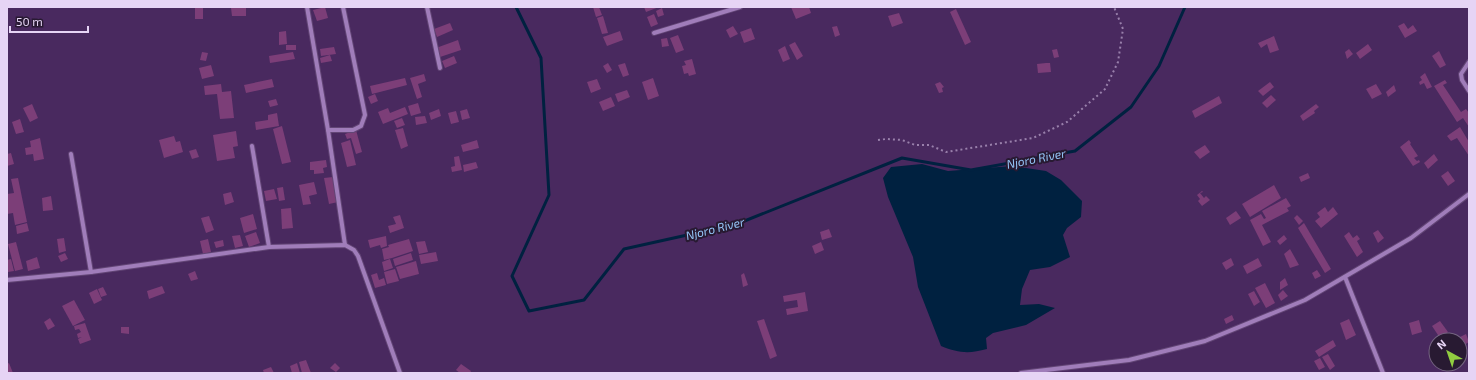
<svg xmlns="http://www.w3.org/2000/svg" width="1476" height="380" font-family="'Exo 2',sans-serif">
<rect width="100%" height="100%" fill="#49295f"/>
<path fill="#002140" d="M922,164l26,7 64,-5 34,5 15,9 21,21 -1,16 -14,11 -4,7 7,22 -20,10 -20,3 -8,19 -2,16 19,-1 16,4 -29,17 -33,8 -7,5 1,11c-18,5 -29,4 -46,-3l-23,-59 -5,-30 -25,-60 -5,-19 8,-11z"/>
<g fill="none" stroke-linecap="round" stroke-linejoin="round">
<polyline stroke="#002140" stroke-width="3" points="516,7 541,58 549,195 512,276 529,311 584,300 624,249 737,224 902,158 971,170 1075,151 1131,107 1159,66 1185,7"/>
</g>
<g fill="#7c3e78">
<rect x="195" y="7" width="8" height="12"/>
<polygon points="325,7 328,18 317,21 313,10"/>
<polygon points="593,7 599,7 602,15 596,17"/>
<polygon points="644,7 659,7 646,12"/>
<polygon points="791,7 809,7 811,13 796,19"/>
<polygon points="231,8 246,8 246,16 232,16"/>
<polygon points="662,8 664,15 658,17 656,11"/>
<polygon points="956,9 971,42 965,45 950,12"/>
<polygon points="899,13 903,23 892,27 888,16"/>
<polygon points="654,14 658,24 651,27 647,17"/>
<polygon points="603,16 608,33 602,34 597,18"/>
<polygon points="450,23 453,30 437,37 434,29"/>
<polygon points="1404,23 1408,29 1413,25 1417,31 1405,38 1398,26"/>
<polygon points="733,26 738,34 730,38 726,30"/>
<polygon points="837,26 840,35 835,37 832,27"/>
<polygon points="751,28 755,39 744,43 740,32"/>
<polygon points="286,31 287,44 279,45 279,32"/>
<polygon points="620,31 623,40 607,46 603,37"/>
<polygon points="678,35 684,50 676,53 670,38"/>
<polygon points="1274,36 1279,50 1270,53 1267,44 1261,48 1258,43"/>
<polygon points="667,38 669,46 662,47 661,39"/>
<polygon points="458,40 461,50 440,57 436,48"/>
<polygon points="795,42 803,56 797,60 789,45"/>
<polygon points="1368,44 1372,50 1360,59 1356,53"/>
<rect x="286" y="45" width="10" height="5"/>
<polygon points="785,46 790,59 783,62 778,50"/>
<polygon points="334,47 336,54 321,56 320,49"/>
<polygon points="1057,49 1059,57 1054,58 1052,50"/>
<polygon points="1349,49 1353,54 1347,59 1345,52"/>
<polygon points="1439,51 1446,65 1440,68 1432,56"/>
<polygon points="202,52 208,53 206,61 200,60"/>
<polygon points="293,52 295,59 270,63 269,56"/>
<polygon points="330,55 332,61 321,63 320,58"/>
<polygon points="454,56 457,63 445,68 442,61"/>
<polygon points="692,59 696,74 689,76 688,73 684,74 682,66 686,65 684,61"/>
<polygon points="608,63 612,70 607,73 603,66"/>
<polygon points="625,63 629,75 623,77 618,65"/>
<polygon points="1046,63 1050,63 1051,72 1038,73 1037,64"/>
<polygon points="211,65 214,76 202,79 199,68"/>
<polygon points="1425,73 1432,87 1427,89 1424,83 1420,85 1419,82 1422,80 1420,77"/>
<polygon points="424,74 426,81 418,84 422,97 417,99 410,78"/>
<polygon points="405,78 407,85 372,94 370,86"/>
<polygon points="653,78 659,96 648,100 642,82"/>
<polygon points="272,79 274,87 246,93 244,85"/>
<polygon points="597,79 601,89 591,93 587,82"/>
<polygon points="1445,80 1447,83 1443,85 1461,112 1466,109 1469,113 1469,127 1463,118 1457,122 1434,86"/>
<polygon points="940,82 944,87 942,88 943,92 939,93 935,84"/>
<polygon points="1270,82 1274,87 1263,96 1258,91"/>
<polygon points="221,84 222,92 231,91 234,118 220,119 217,94 205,95 204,86"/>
<polygon points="1376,84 1382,94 1372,99 1366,89"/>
<polygon points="1394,85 1396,91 1388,97 1386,92"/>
<polygon points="627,90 630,97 618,102 615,94"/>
<polygon points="375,94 378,101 371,104 368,97"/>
<polygon points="1271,95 1276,100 1267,108 1262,103"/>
<polygon points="1219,96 1222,103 1195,118 1192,111"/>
<polygon points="611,97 615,106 603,111 599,102"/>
<polygon points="276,99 278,105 270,107 268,101"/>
<polygon points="418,103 421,113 411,116 408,106"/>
<polygon points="32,104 38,118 30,122 23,108"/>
<polygon points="1316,104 1319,107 1314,111 1315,113 1303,121 1300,116"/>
<polygon points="405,107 408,114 383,124 378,112 388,108 390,113"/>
<polygon points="439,109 441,116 431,120 429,113"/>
<polygon points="467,109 470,118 462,120 460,111"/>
<polygon points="456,111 459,122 451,124 448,113"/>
<polygon points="277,113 279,126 256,130 255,122 268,120 268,115"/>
<polygon points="425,116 427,123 416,125 415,117"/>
<polygon points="402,118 405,125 397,128 394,121"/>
<polygon points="20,119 24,132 16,134 12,122"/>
<polygon points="282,126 291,162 282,164 273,129"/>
<polygon points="1460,127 1469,142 1469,156 1457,138 1451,141 1447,136"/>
<polygon points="403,128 408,146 401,149 395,130"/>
<polygon points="356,130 362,152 356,154 351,138 347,139 345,134"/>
<polygon points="236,131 238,146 233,147 235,158 217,161 213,135"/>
<polygon points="174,136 176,142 180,141 183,152 164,158 159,140"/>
<polygon points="40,138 44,159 34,161 33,154 26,155 25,148 31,147 30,141"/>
<polygon points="350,140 356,165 347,167 341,143"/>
<polygon points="477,140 479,148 463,152 461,145"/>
<polygon points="1409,140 1411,143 1410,144 1418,156 1414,158 1417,161 1419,160 1420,162 1413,166 1400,147"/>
<polygon points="1205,145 1210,152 1200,159 1194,152"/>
<polygon points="196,149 199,157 192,159 189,151"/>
<polygon points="11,153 14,164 7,166 7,154"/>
<polygon points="1434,154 1438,160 1428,169 1424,163"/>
<polygon points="459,156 462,170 452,172 451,167 455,166 454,157"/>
<polygon points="326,160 327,167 323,168 324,173 314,174 314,170 310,170 310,162"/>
<polygon points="476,162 478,168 464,172 463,165"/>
<polygon points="1448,171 1455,181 1448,186 1441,176"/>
<polygon points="1308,173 1310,178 1301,182 1299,177"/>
<polygon points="333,177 338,202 329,204 324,178"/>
<polygon points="18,178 27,222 15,225 13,213 7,214 7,194 14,193 11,179"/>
<polygon points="314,182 317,194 309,196 311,204 303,205 299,185"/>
<polygon points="1274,185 1281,198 1250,217 1242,204"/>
<polygon points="283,187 285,200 279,201 277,188"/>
<polygon points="274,189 277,199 266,201 264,191"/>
<polygon points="1202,191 1203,192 1200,193 1204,198 1206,196 1210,200 1202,206 1198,201 1200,199 1197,195"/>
<polygon points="231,192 234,202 225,205 223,194"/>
<polygon points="51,196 53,210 43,211 42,198"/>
<polygon points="1286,198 1291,206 1287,208 1289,211 1262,225 1271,242 1263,246 1250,220 1261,214 1264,219 1266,218 1262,211"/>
<polygon points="1325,207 1328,212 1333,207 1338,214 1321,228 1315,221 1320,217 1317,213"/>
<polygon points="291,208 293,228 282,229 281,209"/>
<polygon points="1236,211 1241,218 1230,225 1226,218"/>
<polygon points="253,214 257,229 244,233 240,218"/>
<polygon points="400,215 404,228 390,233 388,226 396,224 393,217"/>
<polygon points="1297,215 1303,221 1299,225 1294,218"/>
<polygon points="209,216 214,230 206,233 201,218"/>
<polygon points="27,223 29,231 17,234 16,226"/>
<polygon points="1304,223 1331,269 1325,273 1298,228"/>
<polygon points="829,229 832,237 822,240 820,232"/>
<polygon points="1378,230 1384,238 1378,243 1373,233"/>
<polygon points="256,232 260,243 249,247 245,236"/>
<polygon points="1349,232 1353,238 1357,235 1360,239 1357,241 1363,252 1357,257 1344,236"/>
<polygon points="240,235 243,246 235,248 232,236"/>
<polygon points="1284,235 1287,239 1280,245 1277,241"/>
<polygon points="386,236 387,246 381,248 380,245 370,248 368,240"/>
<polygon points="64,238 66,251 59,253 57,239"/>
<polygon points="208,239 211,252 203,254 200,241"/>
<polygon points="409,239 413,251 392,258 390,251 392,258 384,260 382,249 389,247 388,245"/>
<polygon points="223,240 224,246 216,248 214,242"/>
<polygon points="425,241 428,252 419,254 416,242"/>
<polygon points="16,242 23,269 15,271 8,244"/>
<polygon points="821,242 824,250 815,254 812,246"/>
<polygon points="1290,249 1299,265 1290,268 1284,254"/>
<polygon points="436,252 438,261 421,264 419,255"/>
<polygon points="65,253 68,259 61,262 58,256"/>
<polygon points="411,253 413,260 395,266 393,259"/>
<polygon points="37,257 40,268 28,271 26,261"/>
<polygon points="1231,258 1234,265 1226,270 1222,263"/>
<polygon points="1258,258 1262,266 1247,274 1243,266"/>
<polygon points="11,259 14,271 8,272 7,260"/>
<polygon points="390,259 393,268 384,271 382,262"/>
<polygon points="416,261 419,274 400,279 396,267"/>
<polygon points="395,269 399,281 387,284 384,272"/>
<polygon points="1317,270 1321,276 1315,279 1312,273"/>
<polygon points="195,271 198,279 191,281 188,274"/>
<polygon points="377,273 379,280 384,278 386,285 375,288 371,275"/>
<polygon points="744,273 748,285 743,287 741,275"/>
<polygon points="1285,278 1288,285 1280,290 1280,282"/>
<polygon points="1265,283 1275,303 1266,308 1255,288"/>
<polygon points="162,286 165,293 149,299 147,291"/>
<polygon points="103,287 107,295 101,297 98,289"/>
<polygon points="97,289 102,300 94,304 89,293"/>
<polygon points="1283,290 1288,296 1281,301 1278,295"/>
<polygon points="1254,291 1260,302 1254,306 1248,294"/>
<polygon points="805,292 808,311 787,315 786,309 798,307 797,300 784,302 783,296"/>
<polygon points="74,300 85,320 73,326 62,306"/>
<polygon points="1232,315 1234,320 1226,324 1224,319"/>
<polygon points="50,318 55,326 48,330 44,322"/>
<polygon points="764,319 777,356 770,359 757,321"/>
<polygon points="1349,319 1356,335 1346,340 1340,323"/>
<polygon points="1419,320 1422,332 1412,335 1409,323"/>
<polygon points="1440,321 1448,332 1440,338 1432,326"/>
<polygon points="85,323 91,340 80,344 78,339 82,337 78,338 77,334 81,332 79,329 75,330 74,326"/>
<polygon points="121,327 129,327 129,334 121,333"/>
<polygon points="1466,334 1469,342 1464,345 1460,337"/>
<polygon points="1333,340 1336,346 1319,357 1315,351"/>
<polygon points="1328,354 1335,366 1330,370 1322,357"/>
<polygon points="1320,358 1325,367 1319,370 1314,361"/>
<polygon points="306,360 311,373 302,373 299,362"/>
<polygon points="9,363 13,373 7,373 7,364"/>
<polygon points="297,363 300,373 292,373 290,366"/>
<polygon points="335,363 340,368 336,372 330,368"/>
<polygon points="461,364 471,371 470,373 460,373 456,370"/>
<polygon points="271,367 274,373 264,373 263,370"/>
</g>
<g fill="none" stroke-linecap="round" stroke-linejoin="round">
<defs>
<g id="minor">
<polyline points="307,7 328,130 345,245"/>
<polyline points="427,7 440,68"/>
<polyline points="654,33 740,7"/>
<polyline points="1469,62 1461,74 1462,80 1469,91"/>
<polyline points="328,130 353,130 361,126 365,115 343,7"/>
<polyline points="252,146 269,247"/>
<polyline points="71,154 91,272"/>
<polyline points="1345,277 1383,373"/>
<polyline points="7,280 91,272 269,247 345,245 354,250 358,256 400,373"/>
<polyline points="1021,373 1129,360 1205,341 1305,300 1411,238 1469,194"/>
</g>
</defs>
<use href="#minor" stroke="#624575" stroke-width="6"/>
<polyline stroke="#9980ab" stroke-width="2" stroke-dasharray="2 3" stroke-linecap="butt" points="878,140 886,139 902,140 915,145 929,145 946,152 1033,138 1067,122 1105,89 1118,62 1123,29 1114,7"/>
<use href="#minor" stroke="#a07dba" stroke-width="4"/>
</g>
<g text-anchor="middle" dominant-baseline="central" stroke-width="4" stroke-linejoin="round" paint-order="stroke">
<g font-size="12" font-style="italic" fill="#94c4f6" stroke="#281a32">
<text transform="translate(1036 158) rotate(-11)">Njoro River</text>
<text transform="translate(715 228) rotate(-14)">Njoro River</text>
</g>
</g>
<rect width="1476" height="380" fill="none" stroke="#e6d4f5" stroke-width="16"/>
<g transform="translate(1448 352) rotate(320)"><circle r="19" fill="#281a32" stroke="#746480"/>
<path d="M0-3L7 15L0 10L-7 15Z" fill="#91cd40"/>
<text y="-6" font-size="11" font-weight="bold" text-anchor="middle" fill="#e6d4f5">N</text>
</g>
<path d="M10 26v6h78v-6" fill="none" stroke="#e6d4f5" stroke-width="2"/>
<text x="16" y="26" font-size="12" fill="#e6d4f5" stroke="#281a32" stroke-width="3" paint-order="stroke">50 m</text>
</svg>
